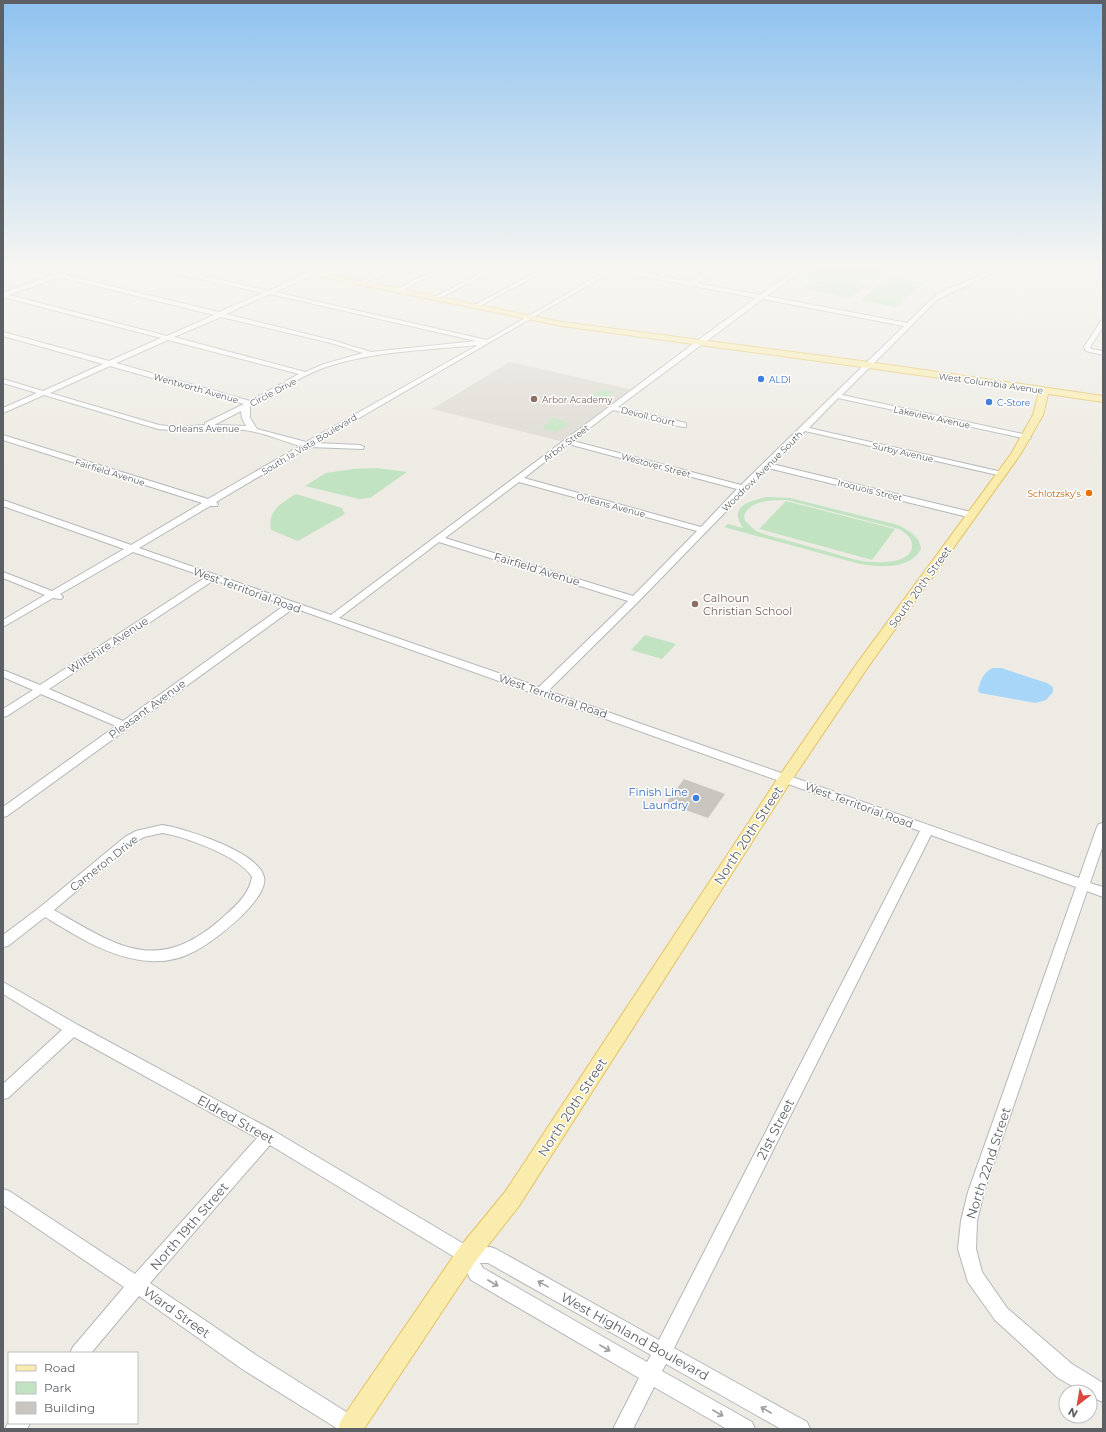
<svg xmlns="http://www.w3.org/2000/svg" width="1106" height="1432" font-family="Montserrat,sans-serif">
<rect width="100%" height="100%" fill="#edebe3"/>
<polygon fill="#dddad2" points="510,362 633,390 564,442 432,409"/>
<g fill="#c2e3c2" fill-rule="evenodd">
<polygon points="815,268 872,268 888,271 876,278 853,281 868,285 851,297 845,297 803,288 819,281 831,281 801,276"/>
<polygon points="889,277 924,283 896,307 860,300"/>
<path d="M605,389l10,3c-13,8 -18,17 -32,7z"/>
<polygon points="552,418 555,418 570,424 556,432 542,429"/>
<polygon points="377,468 407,472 370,498 359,499 305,486 326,473 353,469"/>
<path d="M296,494l46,14 3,6 -47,27 -27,-11c-4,-19 10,-27 25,-36z"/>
<path d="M767,497l23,1 108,27c11,6 22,11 23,24 -12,21 -40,18 -61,15l-136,-37 4,-3 15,4c-15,-22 6,-27 24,-31zM787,500l112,29c6,4 13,8 13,16 1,20 -37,18 -50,16 -11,-2 -22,-6 -33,-9 -20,-6 -41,-11 -62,-17l-11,-4 -11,-10 -1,-6c7,-15 28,-15 43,-15z"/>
<polygon points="786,501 895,529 872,560 759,529"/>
<polygon points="645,635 676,644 662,659 631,650"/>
</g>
<path fill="#a8d6f9" d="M993,668h8l46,15 6,4v5l-7,8 -10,3 -56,-10 -2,-3c2,-9 6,-19 15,-22z"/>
<polygon fill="#c9c6c0" points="684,779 725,794 708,818 666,803"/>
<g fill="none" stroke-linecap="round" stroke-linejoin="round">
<defs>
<g id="minor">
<path d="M26,268c11,-1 20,5 31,5 8,0 16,-5 25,-5l-17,7 154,37 44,-19 -102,-23 -3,-2h10l101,23 48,-23h7l-9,6 -40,18 212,48 125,-72h12l-1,1 67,13 22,-14h7l-22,15 63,12 39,-27h6l-38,28 140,27 27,-26 7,-5 38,-16 13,-8h6l-15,10 -45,21 -96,96 185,40 4,2 -1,2h-3l-189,-41 -29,30 193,44 4,2 -1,2h-3l-197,-45 -33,33 203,49 1,2 -1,2 -3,1 -204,-50 -130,134 -90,89 531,187 18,-51 2,-3 4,-1v22l-13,38 13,4v10l-16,-6 -103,301 -7,29 -1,28 6,23 25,36 65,56 31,19v19l-13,-6v-4h-7l-25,-14 -40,-37 -23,-21 -27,-38 -10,-33 3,-28 7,-29 108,-305 -145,-52 -257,513 133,74 3,7h-29l-115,-65 -4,7 90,51 3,7h-28l-73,-42 -21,42h-20l26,-51 -168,-98 -10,-19 -191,-116 -120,138 106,72 103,65 3,7 -1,2h-23l-96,-60 -103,-73 -48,57h-21l3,-6 51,-60 -121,-82v-16l6,2 126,83 122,-136 -183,-101 -66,61 -5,1v-15l59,-54 -59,-36v-12l75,43 196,106 195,116h21l6,2 163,91 261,-509 -626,-223 -287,208 -4,1v-10l113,-81 -75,-32 -34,22 -4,1v-8l30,-19 -30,-13v-7l37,15 166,-108 -73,-25 -73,42 3,3 -2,2 -8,-1 -50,29v-7l42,-25 -42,-17v-6l49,19 72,-42 -121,-43v-6l128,45 71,-42 -199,-63v-5l205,64 92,-53c-17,-5 -38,-14 -56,-16 -29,-3 -57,2 -86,-1l-114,-34 -41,18v-5l34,-15 -34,-10v-4l40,12 60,-27 -100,-28v-4l106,29 52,-23 -158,-41v-4l49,-18zM616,271l140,27 -55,40 -370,277 -192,-67 71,-42h7l1,-2 -2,-2 93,-55 54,2 1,-2 -4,-2 -44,-2 295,-171zM59,277l155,38 -47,21 -158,-41zM270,294l206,47 -105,11 -36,-11 -109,-27zM763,299l141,27 -163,159 -168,-44 40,-31 70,17h3v-4l-68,-16zM221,317l110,26 32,10 -39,11 -19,8 -131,-35zM168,340l131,34 -49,27 -134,-38zM478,345l-172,97 -49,-13 -7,-11v-12c26,-13 51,-31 79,-40 48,-15 99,-16 149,-21zM110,366l134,38 -39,19v2l-28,2 -18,-2 -109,-32zM241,411l1,7 4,8 -32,-1zM568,444l169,45 -36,38 -177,-49zM519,482l178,49 -64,65 -188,-58zM439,542l189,59 -89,86 -200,-69zM214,580l71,25 -162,116 -74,-32zM480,1263h8l163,92 -4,7 -164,-94z"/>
<polygon points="389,268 403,268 429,273 439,268 446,268 397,293 394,291 395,290 424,275 395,269 362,284 357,283"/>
<polygon points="491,268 498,268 436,300 431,299"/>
<polygon points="544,268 551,268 476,308 471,307"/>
<polygon points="1103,320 1103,327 1090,347 1091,349 1103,351 1103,355 1086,351 1084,347 1101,321"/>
<path d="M162,825c22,3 97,27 102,52 5,23 -54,68 -73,76 -12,6 -27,9 -41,8 -39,-2 -73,-25 -105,-44l-37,29 -5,1v-12l36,-27 86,-71 11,-6zM162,833c22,3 79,24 90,44 -3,19 -19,31 -32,43 -64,55 -103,26 -166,-10l79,-67 11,-6z"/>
<polygon points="9,1421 9,1423 30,1423 27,1429 5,1429"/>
</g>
<polygon id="major" points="284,268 298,268 562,322 869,362 1103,396 1103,402 1048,394 1043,415 1020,455 868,667 791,781 519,1206 475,1262 364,1429 338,1429 341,1420 459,1248 505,1192 780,775 858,662 1011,454 1033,415 1039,392 869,368 562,326 288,270"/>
</defs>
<use href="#minor" stroke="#b4b6ba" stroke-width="2"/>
<use href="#major" stroke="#e7c162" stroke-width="2"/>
<use href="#minor" fill="#fff" fill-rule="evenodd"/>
<use href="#major" fill="#f9ecac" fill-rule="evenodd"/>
</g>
<defs><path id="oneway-shaft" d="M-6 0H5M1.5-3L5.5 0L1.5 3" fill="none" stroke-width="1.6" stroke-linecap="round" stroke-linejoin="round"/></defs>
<g stroke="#9d9fa1">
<use href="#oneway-shaft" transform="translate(493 1283) rotate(30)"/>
<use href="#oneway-shaft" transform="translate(543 1284) rotate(-151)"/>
<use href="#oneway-shaft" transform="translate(605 1348) rotate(30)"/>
<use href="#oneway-shaft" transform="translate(766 1410) rotate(-150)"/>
<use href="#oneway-shaft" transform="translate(718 1413) rotate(30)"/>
</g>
<linearGradient id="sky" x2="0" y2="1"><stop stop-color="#8ec2ef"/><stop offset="0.57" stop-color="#f7f6f2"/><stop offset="1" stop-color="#f7f6f2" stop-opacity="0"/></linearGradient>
<rect width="1106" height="468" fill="url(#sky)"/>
<g fill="#3f7fe0" stroke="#fff" stroke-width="1.5">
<circle cx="761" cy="379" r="4"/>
<circle cx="989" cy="402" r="4"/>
<circle cx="696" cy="798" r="4"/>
</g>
<g fill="#8d6e63" stroke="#fff" stroke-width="1.5">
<circle cx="534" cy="399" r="4"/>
<circle cx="695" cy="604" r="4"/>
</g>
<circle fill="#e8710a" stroke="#fff" stroke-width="1.5" cx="1089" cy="493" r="4"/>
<g text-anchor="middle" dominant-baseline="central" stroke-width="3" stroke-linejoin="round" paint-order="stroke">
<g font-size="9" fill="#366cbe" stroke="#fff" text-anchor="start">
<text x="769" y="379">ALDI</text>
<text x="997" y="402">C-Store</text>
</g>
<g font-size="9" fill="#5c5f63" stroke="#fff">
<text transform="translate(991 383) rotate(8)">West Columbia Avenue</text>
<text transform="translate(196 388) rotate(16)">Wentworth Avenue</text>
<text transform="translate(273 392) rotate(-28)">Circle Drive</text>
<text transform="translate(648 416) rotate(14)">Devoll Court</text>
<text transform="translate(932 417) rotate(12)">Lakeview Avenue</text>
<text x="204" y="428">Orleans Avenue</text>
<text transform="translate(566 443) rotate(-37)">Arbor Street</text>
<text transform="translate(309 444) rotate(-31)">South la Vista Boulevard</text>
<text transform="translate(903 452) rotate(13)">Surby Avenue</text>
<text transform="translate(656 465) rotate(15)">Westover Street</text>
<text transform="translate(762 471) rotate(-45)">Woodrow Avenue South</text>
<text transform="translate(110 472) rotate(17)">Fairfield Avenue</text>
<text transform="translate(870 490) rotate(14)">Iroquois Street</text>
<text transform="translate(611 505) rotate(15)">Orleans Avenue</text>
</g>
<g font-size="9" fill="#785e54" stroke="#fff" text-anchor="start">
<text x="542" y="399">Arbor Academy</text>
</g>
<g font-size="9" fill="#c56008" stroke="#fff" text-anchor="end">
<text x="1081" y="493">Schlotzsky's</text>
</g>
<g font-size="11" fill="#5c5f63" stroke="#fff">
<text transform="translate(537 569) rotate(17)">Fairfield Avenue</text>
<text transform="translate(920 587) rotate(-54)">South 20th Street</text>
<text transform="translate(247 590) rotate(20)">West Territorial Road</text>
<text transform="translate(108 645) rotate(-33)">Wiltshire Avenue</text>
<text transform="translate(553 696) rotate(19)">West Territorial Road</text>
<text transform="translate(147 709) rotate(-36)">Pleasant Avenue</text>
<text transform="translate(859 805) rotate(20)">West Territorial Road</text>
<text transform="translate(104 863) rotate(-38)">Cameron Drive</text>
</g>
<g font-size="11" fill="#785e54" stroke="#fff" text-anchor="start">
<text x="703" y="598">Calhoun<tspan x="703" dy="13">Christian School</tspan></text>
</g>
<g font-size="11" fill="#366cbe" stroke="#fff" text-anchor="end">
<text x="688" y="792">Finish Line<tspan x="688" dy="13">Laundry</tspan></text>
</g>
<g font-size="13" fill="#5c5f63" stroke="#fff">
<text transform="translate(748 835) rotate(-57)">North 20th Street</text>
<text transform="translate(572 1107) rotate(-57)">North 20th Street</text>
<text transform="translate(236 1119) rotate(29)">Eldred Street</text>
<text transform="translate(775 1129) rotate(-63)">21st Street</text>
<text transform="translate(988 1163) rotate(-72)">North 22nd Street</text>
<text transform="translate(189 1226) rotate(-49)">North 19th Street</text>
<text transform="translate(177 1312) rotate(35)">Ward Street</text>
<text transform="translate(635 1336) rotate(29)">West Highland Boulevard</text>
</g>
</g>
<rect width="1106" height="1432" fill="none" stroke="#5c5f63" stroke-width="8"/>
<rect x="8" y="1352" width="130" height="72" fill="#ffffff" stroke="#bebfc1"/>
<rect x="16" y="1365" width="20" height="6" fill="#f9ecac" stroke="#bebfc1"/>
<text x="44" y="1372" font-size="12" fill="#5c5f63">Road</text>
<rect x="16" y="1382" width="20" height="12" fill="#c2e3c2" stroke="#bebfc1"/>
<text x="44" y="1392" font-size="12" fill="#5c5f63">Park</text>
<rect x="16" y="1402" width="20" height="12" fill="#c9c6c0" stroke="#bebfc1"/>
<text x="44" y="1412" font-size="12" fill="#5c5f63">Building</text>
<g transform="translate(1078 1404) rotate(211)"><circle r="19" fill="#ffffff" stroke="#bebfc1"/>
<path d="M0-3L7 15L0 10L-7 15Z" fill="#dd463a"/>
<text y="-6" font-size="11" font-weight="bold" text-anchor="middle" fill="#5c5f63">N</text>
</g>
</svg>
